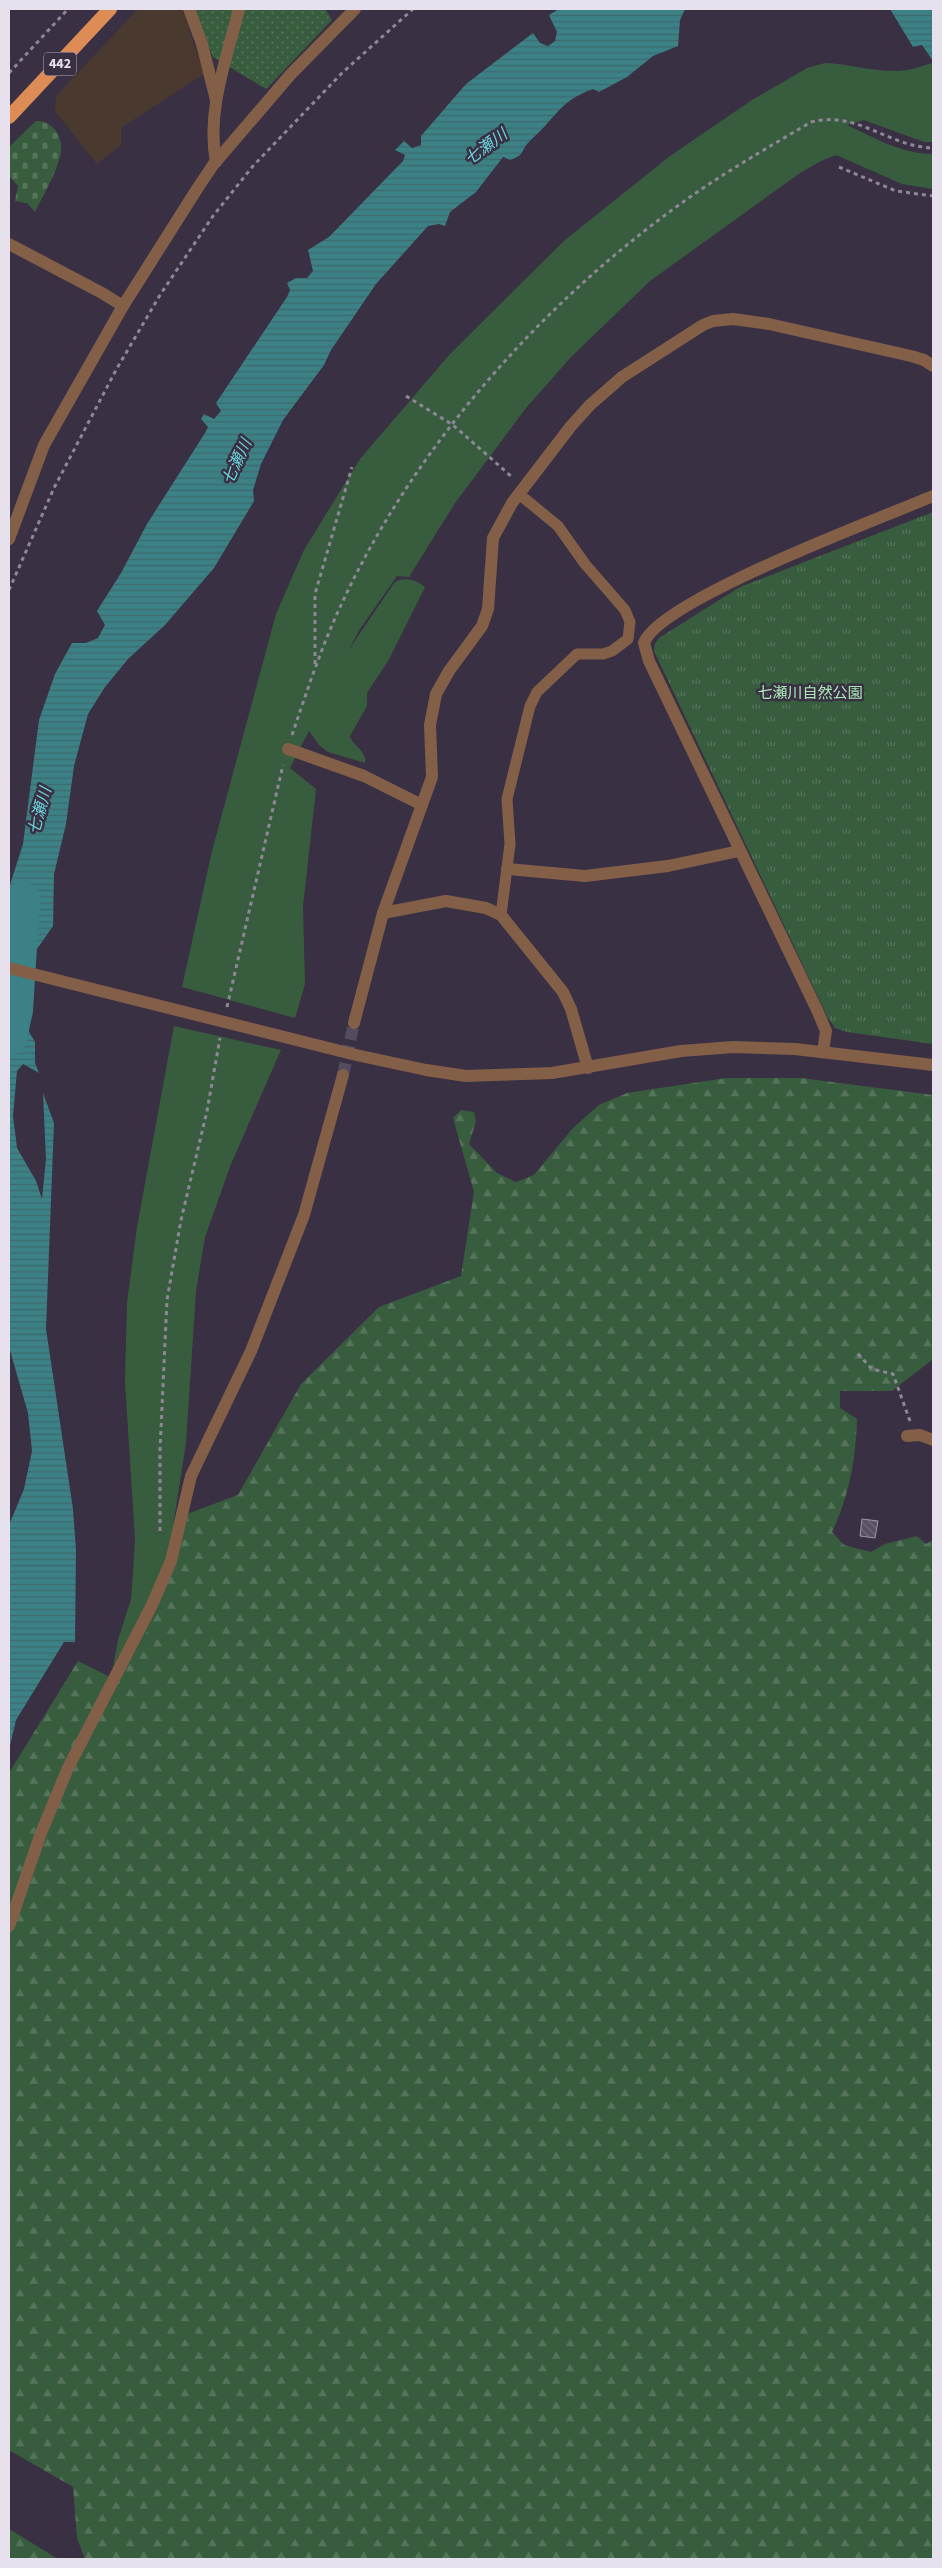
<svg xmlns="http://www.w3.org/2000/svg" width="942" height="2568" font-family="'Source Sans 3','Noto Sans JP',sans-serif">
<defs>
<pattern id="forest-firs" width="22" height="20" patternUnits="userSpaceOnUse" patternTransform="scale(1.25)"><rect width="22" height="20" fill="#385d3e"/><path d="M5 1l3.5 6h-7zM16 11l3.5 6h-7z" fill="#55745a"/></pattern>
<pattern id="cemetery-stones" width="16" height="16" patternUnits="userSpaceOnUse" patternTransform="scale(1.25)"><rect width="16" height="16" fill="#385d3e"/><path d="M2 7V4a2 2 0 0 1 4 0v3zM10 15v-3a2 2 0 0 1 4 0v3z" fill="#55745a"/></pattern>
<pattern id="park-tufts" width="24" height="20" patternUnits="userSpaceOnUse" patternTransform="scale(1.25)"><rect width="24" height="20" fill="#385d3e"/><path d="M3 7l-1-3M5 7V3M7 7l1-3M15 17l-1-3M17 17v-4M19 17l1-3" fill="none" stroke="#55745a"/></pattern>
<pattern id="garden-dots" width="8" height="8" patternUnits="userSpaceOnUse" patternTransform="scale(1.25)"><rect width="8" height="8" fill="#385d3e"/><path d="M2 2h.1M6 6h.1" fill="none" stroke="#55745a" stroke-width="1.8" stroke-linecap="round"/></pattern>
<pattern id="water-rules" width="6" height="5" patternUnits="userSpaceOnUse" patternTransform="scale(1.25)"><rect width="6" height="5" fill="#3b8186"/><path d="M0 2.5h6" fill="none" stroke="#3f696d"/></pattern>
<pattern id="building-back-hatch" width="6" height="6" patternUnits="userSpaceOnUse" patternTransform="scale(1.25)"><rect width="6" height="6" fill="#5a5066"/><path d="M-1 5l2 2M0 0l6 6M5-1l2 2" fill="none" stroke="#72697c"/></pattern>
</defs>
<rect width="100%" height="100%" fill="#3a3044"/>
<polygon fill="#4a392e" points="138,9 182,9 204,74 121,128 121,145 97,164 55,111 56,96"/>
<g fill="#385d3e">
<path d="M825,63c27,1 55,11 82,7 8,-1 17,-5 26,-7v79h-9l-60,-22 -17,5c28,13 55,29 86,29v35l-31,-5 -66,-29 -13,5 -23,13 -150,108 -78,75 -46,52 -71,95 -46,74 -12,-1 -37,53 -12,22 46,-68c10,-7 22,-3 31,4l-37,74 -21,32v13l-17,30c2,10 17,14 15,27l-37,-11 -8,-6 -11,-15 -19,37 26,21 -13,117 2,78 -10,34 -113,-31 30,-136 64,-237 28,-64 56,-91 90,-105 115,-114 105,-84 82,-56 55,-32z"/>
<polygon points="174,1026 281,1050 231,1164 205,1237 196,1291 186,1443 161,1603 145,1635 116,1680 111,1678 118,1640 131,1599 133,1572 135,1539 125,1382 127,1303 137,1227"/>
</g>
<g fill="url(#forest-firs)">
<path d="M726,1078h75l132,17v264l-41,32h-52v17l17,11c-1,40 -8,77 -25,113l12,13 27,7 14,-8 32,-8 9,8 7,-4v1019h-848l-8,-21 -4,-51 -64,-37v-677l69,-112 38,19 29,-45 16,-32 13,-79 5,-7 59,-22 63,-111 78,-77 82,-31 13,-84 -21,-74 8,-8 13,2 2,9 -7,23 28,29 19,9 18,-7 39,-47 26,-23 28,-12z"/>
<polygon points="9,2529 58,2559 9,2559"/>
</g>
<path fill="url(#cemetery-stones)" d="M36,121c19,0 29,19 24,36 -5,19 -17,38 -25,55l-8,-9 -12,-2 3,-15 -9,-10v-29z"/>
<polygon fill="url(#park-tufts)" points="933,512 933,1044 847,1032 835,1028 828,1018 654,651 655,644 659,638 740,587"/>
<polygon fill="url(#garden-dots)" points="193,9 325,9 332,20 266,89 213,57"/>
<g fill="url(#water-rules)">
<path d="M559,9h126l-5,11 -2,26 -25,10 -26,21 -28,15 -6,-3c-25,9 -31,18 -48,37 -5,6 -12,11 -17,17 -8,9 -3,12 -18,17l-7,-3 -27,35 -26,20 -5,14 -6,-2 -11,2 -52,58 -45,66 -7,15 -41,55 -22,44 -8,26 1,11 -40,67 -49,57 -37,34 -23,28 -17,27 -14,52 -8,58 -12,50 -1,52 -18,26 -26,-6v-58l14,-44 16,-124 16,-46 17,-31h14l12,-5 7,-13 -8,-14 24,-38 26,-49 58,-91 3,-6 -7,-8 3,-5 10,5 7,-8 -5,-8 71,-106 3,-7 -3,-7 9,-5h11l6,-7 -5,-21 21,-13 74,-76 2,-6 -10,-5 9,-9 8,7 9,-3v-9l45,-52 67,-51 7,10 8,3 7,-5 2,-9 -8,-17z"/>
<polygon points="890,9 933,9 933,61 922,45 913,47"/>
<polygon points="9,984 22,987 23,1008 28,1030 35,1042 35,1063 39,1073 23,1064 17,1071 13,1116 17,1148 36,1181 42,1199 46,1159 43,1093 54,1123 46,1329 73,1509 76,1550 75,1642 64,1642 16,1720 9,1750 9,1525 24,1489 32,1451 28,1413 9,1347"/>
</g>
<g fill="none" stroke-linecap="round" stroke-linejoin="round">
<polyline stroke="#3b8186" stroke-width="36" points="9,1037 15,1010 22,900"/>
</g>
<polygon fill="url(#building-back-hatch)" stroke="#a095ad" points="862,1519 878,1521 875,1538 860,1536"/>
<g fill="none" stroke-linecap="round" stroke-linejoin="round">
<polyline stroke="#544b5e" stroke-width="12" stroke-dasharray="12 6" stroke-linecap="butt" points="343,1075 354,1023"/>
<g stroke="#8f8798" stroke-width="3" stroke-dasharray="4 4" stroke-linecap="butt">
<polyline points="9,73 68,9"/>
<polyline points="839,167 896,191 933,196"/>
<polyline points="406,396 453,425 512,477"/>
<polyline points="9,590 54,488 116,370 160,295 213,216 253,166 342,73 413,9"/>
<polyline points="315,664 315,594 352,467"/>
<path d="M292,735c15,-44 30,-90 50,-132 70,-151 192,-291 326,-390 45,-34 94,-62 143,-91 46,-12 78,25 122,26"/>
<polyline points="227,1007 283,765"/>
<polyline points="858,1354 872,1369 893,1374 910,1421"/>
<polyline points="160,1531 160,1450 167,1300 181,1220 207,1111 220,1038"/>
</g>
<polyline stroke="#835f48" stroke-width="11" points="501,915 510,844 507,799 530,706 537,692 577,654 603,654 612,651 628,639 630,622 625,610 585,564 558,526 519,494"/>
<g stroke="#835f48" stroke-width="12">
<polyline points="189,9 202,44 216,100"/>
<path d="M216,162c-10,-51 11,-104 23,-153"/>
<polyline points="9,244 102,293 123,306"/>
<polyline points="9,539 44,445 123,306 197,189 213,165 291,74 355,9"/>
<polyline points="288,749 364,776 422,805"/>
<polyline points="507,869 585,876 668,866 739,851"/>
<polyline points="383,913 446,901 486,908 501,915 563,992 571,1009 588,1068"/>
<polyline points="354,1023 383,913 432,777 430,725 436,694 449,671 482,626 488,609 493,538 512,503 571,426 590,405 622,377 703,325 713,321 733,319 769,324 911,356 924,360 933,366"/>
<path d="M823,1052l3,-21 -8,-19 -169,-351 -5,-18c15,-43 240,-126 289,-147"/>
<polyline points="907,1436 920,1435 933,1440"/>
<polyline points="9,1926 41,1833 68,1768 152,1605 171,1561 191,1476 251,1351 304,1215 343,1075"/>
</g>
<polyline stroke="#835f48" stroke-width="12" points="9,968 356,1055 426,1070 466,1076 552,1073 681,1051 733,1047 795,1049 933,1065"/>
<polyline stroke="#de8c56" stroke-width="14" points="9,117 110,9"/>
</g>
<g text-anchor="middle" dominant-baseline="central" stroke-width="5" stroke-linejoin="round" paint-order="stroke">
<rect fill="#3a3044" stroke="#b3acbb" stroke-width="1" x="44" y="52.5" width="32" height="23" rx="4"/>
<g font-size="14" font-weight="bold" fill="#e7e1ee">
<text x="60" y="64">442</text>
</g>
<g font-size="15" fill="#a8e9b2" stroke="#3a3044">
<text x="810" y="693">七瀬川自然公園</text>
</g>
<g font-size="16" font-style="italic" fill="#6ad7df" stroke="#3a3044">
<text transform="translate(486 147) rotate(-37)">七瀬川</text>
<text transform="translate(237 462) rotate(-65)">七瀬川</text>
<text transform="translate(40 811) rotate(-75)">七瀬川</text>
</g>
</g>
<rect width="942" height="2568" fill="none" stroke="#e7e1ee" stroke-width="20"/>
</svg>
